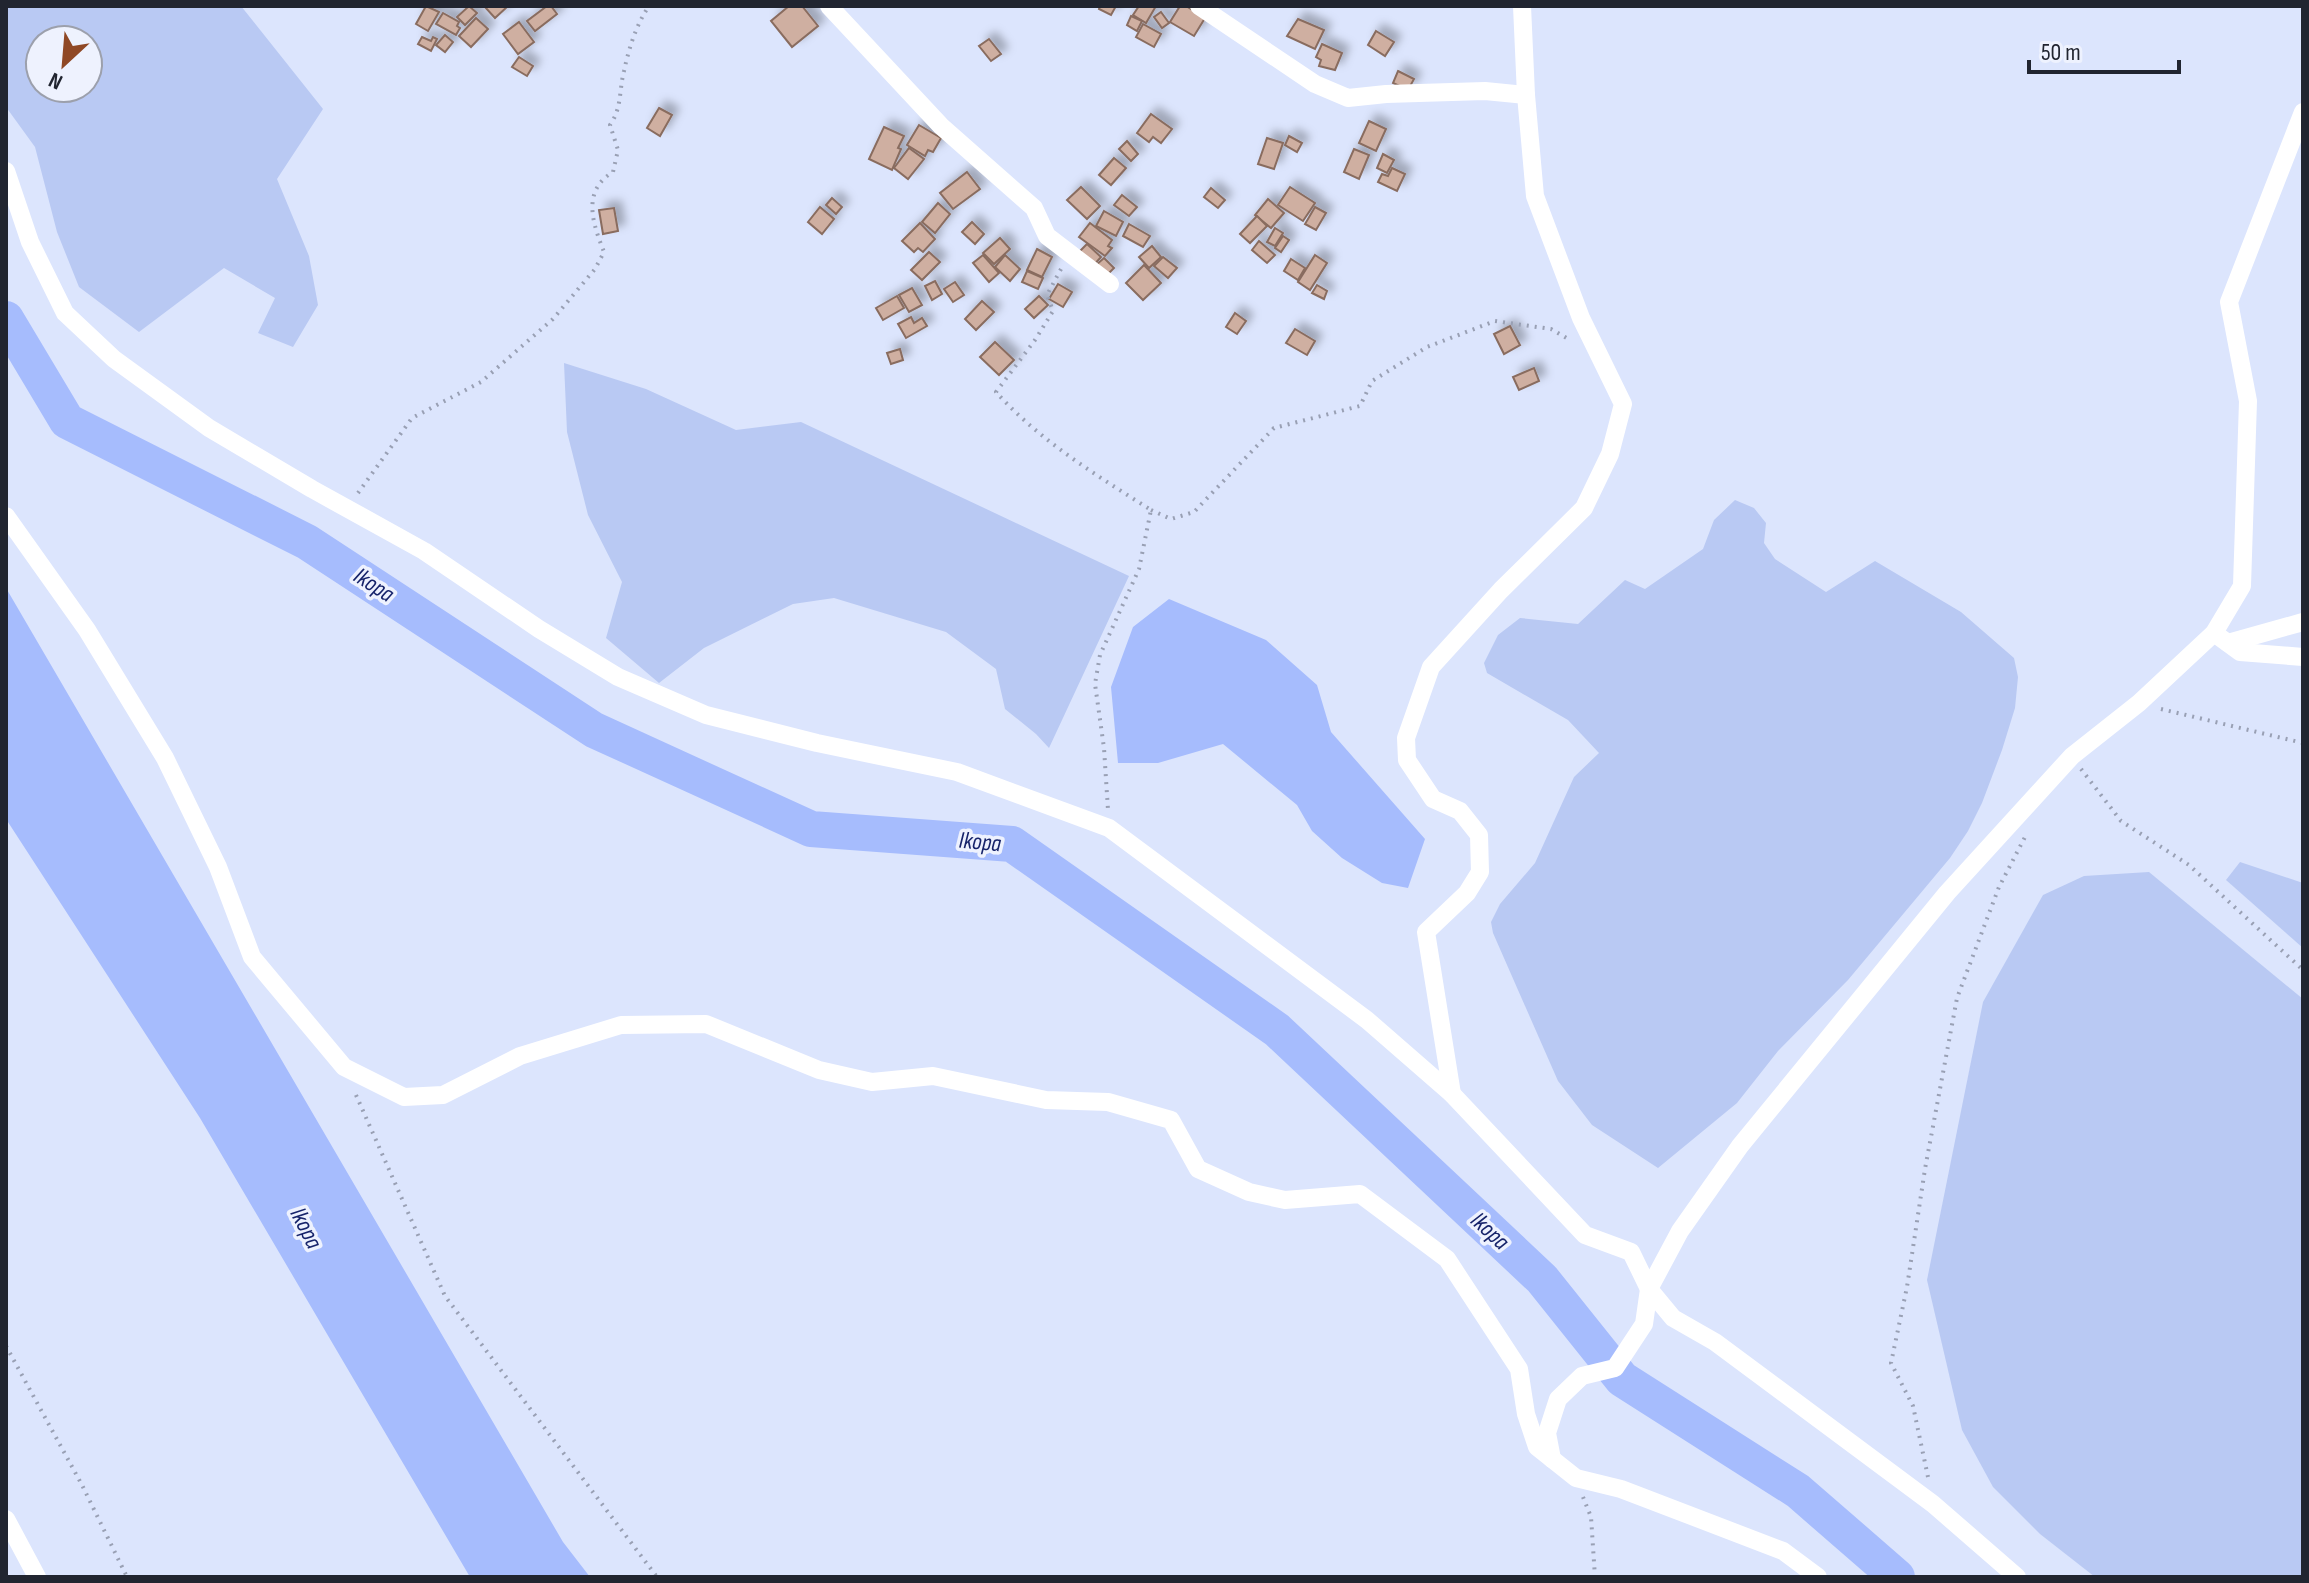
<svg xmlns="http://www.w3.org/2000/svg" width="2309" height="1583" font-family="'Sofia Sans Condensed',sans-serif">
<defs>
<filter id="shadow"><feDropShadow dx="7" dy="-7" stdDeviation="4" flood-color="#0004"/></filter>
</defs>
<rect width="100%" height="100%" fill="#dce5fd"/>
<g fill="#b9c9f3" fill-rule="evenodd">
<path d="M6,6h235l82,103 -46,70 32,77 9,49 -25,42 -35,-14 17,-35 -51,-30 -85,64 -60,-45 -22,-55 -22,-85 -29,-40zM40,40h48v48h-48z"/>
<polygon points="564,363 646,389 736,430 801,422 1129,576 1049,748 1036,734 1005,709 996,669 946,632 834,598 793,604 704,648 659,683 606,638 622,582 588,515 567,432"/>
<polygon points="1735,500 1754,508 1766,523 1764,543 1775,559 1826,592 1875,561 1961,612 2014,658 2018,677 2015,708 2002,750 1982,803 1968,831 1950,858 1848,980 1778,1051 1737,1103 1658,1168 1592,1125 1558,1081 1493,933 1491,922 1500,904 1535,863 1574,777 1599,753 1568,720 1487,673 1484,663 1498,635 1520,618 1578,624 1625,580 1645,589 1703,549 1714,520"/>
<polygon points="2240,862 2303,883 2303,948 2226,880"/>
<polygon points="2149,872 2303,999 2303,1577 2095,1577 2040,1534 1993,1487 1962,1430 1927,1280 1983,1002 2043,895 2084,876"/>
</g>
<g fill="#a6bcfd">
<polygon points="6,588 563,1542 590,1577 470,1577 200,1118 6,819"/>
<polygon points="1169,599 1266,640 1317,685 1331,732 1425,839 1408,888 1382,883 1342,858 1312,831 1297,805 1223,744 1158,763 1118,763 1111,687 1133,627"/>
</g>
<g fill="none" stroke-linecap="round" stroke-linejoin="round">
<polyline stroke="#a6bcfd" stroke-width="36" points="6,319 67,421 307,542 594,730 811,829 1012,844 1277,1030 1542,1279 1622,1379 1798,1491 1897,1577"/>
</g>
<g fill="#cfafa1" stroke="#896c5f" stroke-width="2" filter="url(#shadow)">
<polygon points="426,6 439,12 428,31 416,24"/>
<polygon points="469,6 477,13 465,25 457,17"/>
<polygon points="484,6 508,6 495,18"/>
<polygon points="547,6 551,6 557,14 535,31 527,21"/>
<polygon points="789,6 802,6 818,26 792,47 771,21"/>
<polygon points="1100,6 1116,6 1111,15 1099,9"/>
<polygon points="1139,6 1156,6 1146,23 1133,15"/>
<polygon points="1180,6 1186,6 1205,18 1194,36 1170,22"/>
<polygon points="1161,12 1169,23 1162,28 1154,17"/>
<polygon points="443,13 459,22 457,26 460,28 456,35 436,24"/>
<polygon points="1131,16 1142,21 1137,31 1127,25"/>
<polygon points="476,18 488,29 471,47 459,36"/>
<polygon points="1298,19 1324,30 1315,49 1287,36"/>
<polygon points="519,22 534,42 518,54 503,34"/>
<polygon points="1143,24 1161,34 1154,47 1136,37"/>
<polygon points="1376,31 1394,42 1385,56 1368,45"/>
<polygon points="445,35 453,42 445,52 436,45"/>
<polygon points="422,37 431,41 433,37 437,39 431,51 418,44"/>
<polygon points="989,39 1001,54 991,61 979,46"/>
<polygon points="1322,44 1342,53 1335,70 1319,66 1321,60 1316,57"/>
<polygon points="519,57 533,66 527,76 512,67"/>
<polygon points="1398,71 1414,79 1408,90 1393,83"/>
<polygon points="659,108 672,115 660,136 647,128"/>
<polygon points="1151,114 1172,129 1161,143 1153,137 1149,142 1137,133"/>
<polygon points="1369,121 1386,129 1376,151 1359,143"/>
<polygon points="919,125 941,138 933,152 928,150 925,156 907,145"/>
<polygon points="884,127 904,136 898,148 901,149 892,170 869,159"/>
<polygon points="1289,136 1302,143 1297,152 1285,145"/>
<polygon points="1267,138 1283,143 1274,169 1258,164"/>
<polygon points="1127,141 1138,154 1131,161 1119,149"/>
<polygon points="909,148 924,159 908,179 894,168"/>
<polygon points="1354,149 1369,155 1359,179 1344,172"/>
<polygon points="1383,154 1394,160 1387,173 1377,168"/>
<polygon points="1114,158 1126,168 1111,185 1099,175"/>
<polygon points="1392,168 1405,174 1397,191 1378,182 1382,174 1388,176"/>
<polygon points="967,172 980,189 953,209 940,193"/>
<polygon points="1081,187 1100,206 1087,219 1067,200"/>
<polygon points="1290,187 1315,203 1303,221 1278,205"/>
<polygon points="1211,188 1225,200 1218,208 1204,197"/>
<polygon points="1122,195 1137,207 1129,216 1114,205"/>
<polygon points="832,198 842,207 836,214 826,205"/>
<polygon points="1268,199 1284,213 1271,228 1255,215"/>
<polygon points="938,203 950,214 935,233 922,222"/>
<polygon points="820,207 834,219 822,234 808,222"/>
<polygon points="1315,207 1326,213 1316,230 1305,224"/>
<polygon points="614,208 618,231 603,234 599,210"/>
<polygon points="1104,211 1123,222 1116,236 1096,226"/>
<polygon points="1257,216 1267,226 1250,243 1240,234"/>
<polygon points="972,222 984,234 975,244 962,232"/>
<polygon points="920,223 935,239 923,252 918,248 914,252 902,241"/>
<polygon points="1090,223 1112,240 1108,246 1112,248 1105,256 1079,237"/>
<polygon points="1129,224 1150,236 1143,247 1123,236"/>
<polygon points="1275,228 1283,233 1275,246 1267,242"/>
<polygon points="1283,236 1289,240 1281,252 1275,248"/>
<polygon points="1000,238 1010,249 994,264 983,253"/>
<polygon points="1259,241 1275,255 1267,263 1252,250"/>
<polygon points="1087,244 1101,257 1093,266 1079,252"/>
<polygon points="1152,246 1161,257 1149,268 1139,257"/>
<polygon points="1037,249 1052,257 1042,277 1027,270"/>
<polygon points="929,252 940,262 922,280 911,270"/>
<polygon points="983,255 999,273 989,282 973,263"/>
<polygon points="1005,255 1020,269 1010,281 995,267"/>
<polygon points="1315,255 1327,263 1310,290 1298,282"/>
<polygon points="1163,257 1177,268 1168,278 1154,266"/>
<polygon points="1104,258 1114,268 1106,276 1096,265"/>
<polygon points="1291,259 1305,268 1298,280 1284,271"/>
<polygon points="1144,265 1161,283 1143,300 1126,283"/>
<polygon points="1027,271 1043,278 1038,289 1022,282"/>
<polygon points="935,281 942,294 932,300 925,286"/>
<polygon points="955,282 964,295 953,302 944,289"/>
<polygon points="1058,284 1072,292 1063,307 1049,299"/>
<polygon points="1317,285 1327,291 1324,299 1312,293"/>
<polygon points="912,288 922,305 909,312 899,295"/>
<polygon points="897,296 904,308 883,320 876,308"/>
<polygon points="1039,296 1048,305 1034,318 1025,309"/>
<polygon points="982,301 994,312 976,330 965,319"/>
<polygon points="1235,313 1246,321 1237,334 1226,327"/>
<polygon points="911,317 914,323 922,318 927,326 906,338 898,324"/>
<polygon points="1510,326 1520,345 1504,354 1494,334"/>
<polygon points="1295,329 1315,341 1307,355 1286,343"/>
<polygon points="995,342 1014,360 999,375 980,357"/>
<polygon points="900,349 903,360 891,364 887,353"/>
<polygon points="1534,368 1539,381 1519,390 1513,377"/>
</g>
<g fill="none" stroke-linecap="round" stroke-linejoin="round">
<g stroke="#99a0b4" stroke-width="4" stroke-dasharray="2 6" stroke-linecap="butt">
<path d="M1061,269l-14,26 6,16 -18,29 -39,52c44,49 100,83 155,118l-12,59 -39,86 -5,29 9,64 4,62"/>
<path d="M358,493l54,-75 69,-36 72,-63 42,-50 9,-17c-11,-28 -23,-61 9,-80l5,-22 -8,-25c12,-17 9,-35 14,-54 5,-23 12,-46 25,-65"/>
<polyline points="1151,510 1171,519 1194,512 1274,428 1360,406 1372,381 1427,347 1495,321 1551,329 1570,340"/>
<polyline points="2161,709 2303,743"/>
<polyline points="2081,769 2121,821 2189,865 2303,970"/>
<polyline points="356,1095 445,1296 657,1577"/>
<polyline points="6,1346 82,1485 127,1577"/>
<polyline points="1928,1477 1913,1406 1891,1363 1907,1287 1925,1169 1957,998 1999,887 2025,837"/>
<polyline points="1583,1497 1591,1517 1595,1577"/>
</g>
<g stroke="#fff" stroke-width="18">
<polyline points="829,6 941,126 1034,208 1047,236 1110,284"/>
<polyline points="1199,6 1315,84 1348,98 1386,94 1485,91 1526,95"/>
<polyline points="6,171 30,242 65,313 114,359 209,428 312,489 424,551 539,629 618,677 706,715 817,743 957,772 1109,828 1367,1020 1452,1094 1585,1235 1631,1252 1649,1289 1673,1318 1715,1342 1933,1504 2017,1577"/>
<polyline points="6,516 87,630 165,758 218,867 252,957 344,1067 404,1097 443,1095 520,1056 621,1025 706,1024 819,1070 872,1082 933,1076 1046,1100 1108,1102 1171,1120 1198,1169 1249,1192 1285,1200 1360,1194 1447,1259 1519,1369 1526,1414 1537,1447 1576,1478 1621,1489 1783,1551 1818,1577"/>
<polyline points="2214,633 2240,652 2303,657"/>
<polyline points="2228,643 2303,622"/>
<polyline points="1452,1094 1426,932 1467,893 1480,872 1479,835 1460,811 1433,799 1407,760 1406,738 1431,667 1501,590 1584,508 1610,454 1623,404 1581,318 1535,196 1526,95 1522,6"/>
<polyline points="1552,1459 1547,1433 1558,1399 1582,1376 1615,1368 1644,1324 1649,1289 1680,1231 1740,1146 1947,893 2072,756 2139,703 2214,633 2242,586 2248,401 2229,302 2303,112"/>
<polyline points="6,1519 37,1577"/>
</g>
</g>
<g text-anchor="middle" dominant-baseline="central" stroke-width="7" stroke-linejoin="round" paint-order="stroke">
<g font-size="24" font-style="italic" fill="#17246b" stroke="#eef2fe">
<text transform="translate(374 585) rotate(33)">Ikopa</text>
<text transform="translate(980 842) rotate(5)">Ikopa</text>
<text transform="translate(306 1228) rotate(63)">Ikopa</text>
<text transform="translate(1490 1231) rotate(43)">Ikopa</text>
</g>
</g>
<rect width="2309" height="1583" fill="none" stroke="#212530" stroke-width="16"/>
<g transform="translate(64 64) rotate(206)"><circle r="38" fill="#eef2fe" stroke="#9ca0ac" stroke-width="2"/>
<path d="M0-6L14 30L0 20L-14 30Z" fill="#8f4825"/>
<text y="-12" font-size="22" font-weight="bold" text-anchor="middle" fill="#212530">N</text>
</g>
<path d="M2029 60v12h150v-12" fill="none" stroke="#212530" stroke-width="4"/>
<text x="2041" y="60" font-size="24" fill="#212530" stroke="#eef2fe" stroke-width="6" paint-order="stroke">50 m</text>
</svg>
